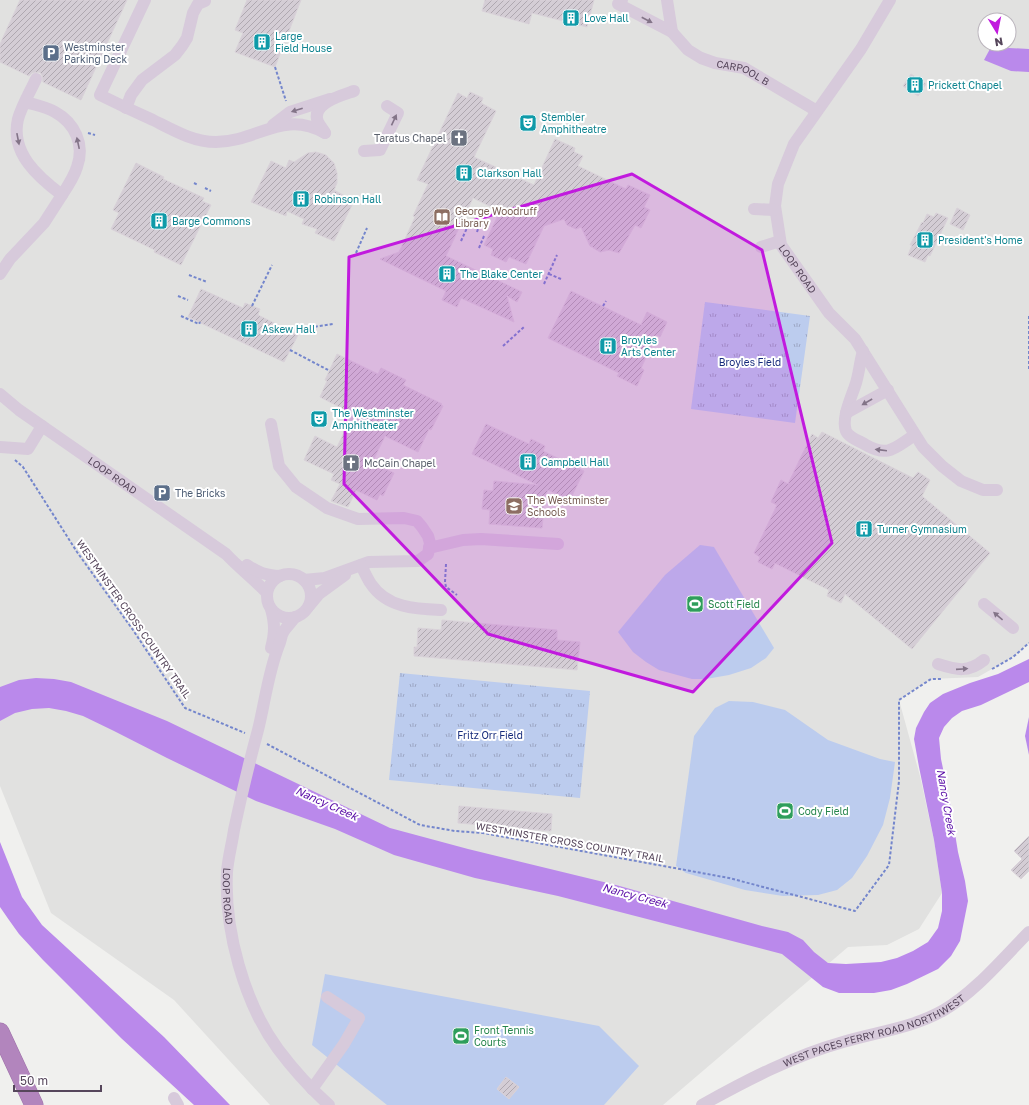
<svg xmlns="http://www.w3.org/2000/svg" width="1029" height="1105" font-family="'Golos Text',sans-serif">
<defs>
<pattern id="park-tufts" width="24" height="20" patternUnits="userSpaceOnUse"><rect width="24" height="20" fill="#bcccee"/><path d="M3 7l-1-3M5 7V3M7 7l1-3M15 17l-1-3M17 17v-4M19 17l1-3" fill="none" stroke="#9ca7c4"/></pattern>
<pattern id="building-hatch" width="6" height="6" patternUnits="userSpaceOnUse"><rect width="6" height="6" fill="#d4cdd5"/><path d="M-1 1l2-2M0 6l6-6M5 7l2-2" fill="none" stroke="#afa8b0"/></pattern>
</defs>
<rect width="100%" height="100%" fill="#f0f0ee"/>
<path fill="#e1e1e0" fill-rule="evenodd" d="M0,0h1029v643l-16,14 -35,20 -47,2 -32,21 21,76 14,64 8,53 -23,36 -32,16 -39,2 -185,158h-393l-96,-105 -123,-87 -51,-127zM985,20h24v24h-24z"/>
<g fill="url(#park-tufts)">
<polygon points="705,302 810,316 795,423 691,409"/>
<polygon points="400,673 590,691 580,798 389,780"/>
</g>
<g fill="#bcccee">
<polygon points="700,545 714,547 774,648 766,658 751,668 729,675 706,679 692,679 659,670 646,662 633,652 618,632 665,575"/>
<polygon points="729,701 753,702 785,710 828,740 880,759 895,762 890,798 883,825 867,856 852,878 837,890 818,895 783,896 745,890 686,873 676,866 694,736 715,708"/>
<polygon points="325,974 599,1026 639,1066 604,1105 387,1105 312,1045"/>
</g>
<g fill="#ba89eb">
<polygon points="991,47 1029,49 1029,72 1011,71 984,60"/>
<polygon points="1029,659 1029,682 981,705 962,711 952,718 944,727 939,738 941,759 949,797 958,852 965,881 968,901 960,941 951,956 938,969 907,984 891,990 874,993 839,993 823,987 782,954 558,896 475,878 394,855 335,829 256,801 167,758 114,731 83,716 66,711 49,708 32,709 15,713 0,721 0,687 19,680 36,678 54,679 71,682 167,721 390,828 468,849 616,885 762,926 788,932 803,940 814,952 828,963 846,964 881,962 897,958 913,951 928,942 938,928 942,911 942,893 934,840 919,767 914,739 916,728 924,712 930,703 943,694 970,683 998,674"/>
<polygon points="1029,717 1029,755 1025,736"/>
<polygon points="0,842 22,897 42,925 164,1037 230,1105 194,1105 121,1038 43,960 19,934 9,920 0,907"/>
</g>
<g fill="url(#building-hatch)" stroke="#d9d2d9">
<polygon points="20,0 127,0 81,100 43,82 42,75 39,72 32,73 29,76 0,62 0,44"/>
<polygon points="247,0 301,0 275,67 235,52 243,33 235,30"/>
<polygon points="485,0 594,0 587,27 532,13 529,24 482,11"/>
<polygon points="911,74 926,84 918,96 903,86"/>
<polygon points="470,92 483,98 481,103 496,111 474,157 534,185 555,139 575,148 574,152 583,156 578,166 626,189 628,185 650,195 644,207 650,210 641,228 635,225 619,253 609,250 600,252 590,246 581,227 576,229 567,225 564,219 544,226 526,264 509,257 506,262 491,255 493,249 484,245 500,211 473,198 446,256 522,292 517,302 507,296 514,322 461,298 457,307 442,300 446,291 380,259 399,252 415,217 413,216 428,184 417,180 458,93 467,98"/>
<polygon points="316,152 326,155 334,163 337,173 337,183 334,190 354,201 334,241 315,233 317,229 302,224 304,219 287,211 286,216 251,202 271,161 286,168 289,160 294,162 308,153"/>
<polygon points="136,163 164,177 163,179 204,198 202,201 211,205 181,265 154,252 155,250 111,229 119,213 113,210"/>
<polygon points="957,208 970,215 963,230 950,224"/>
<polygon points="936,213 948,218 930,256 928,255 925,262 908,255 912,245 910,245 922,222 923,223 927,214 934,217"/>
<polygon points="201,289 243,308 245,303 260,309 258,315 298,335 284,362 188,317"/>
<polygon points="571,291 641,325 647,312 667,322 660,337 657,335 641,368 644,370 637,386 617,376 619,373 548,338"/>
<polygon points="337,354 378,374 381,368 406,380 403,385 442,404 441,405 443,406 431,430 429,429 418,452 385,436 372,463 394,473 383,496 380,494 377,500 356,490 348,507 331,501 340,484 331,480 334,474 304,460 315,436 337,447 353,414 320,397 327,381 325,380"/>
<polygon points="486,424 529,444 531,439 545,446 543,451 584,471 570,500 548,490 541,506 544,507 542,528 489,524 490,510 482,509 484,490 493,491 494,481 538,485 472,454"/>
<polygon points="822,432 913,478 918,472 930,480 922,496 990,553 912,649 845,594 841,603 827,596 829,590 775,563 772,569 758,562 760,557 754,553 777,505 771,502 781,480 788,484 812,434 818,438"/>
<polygon points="442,620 557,630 557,640 580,642 577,670 414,656 414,647 417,647 418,628 441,630"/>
<polygon points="459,806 552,814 551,831 458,823"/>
<polygon points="1029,836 1029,871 1021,879 1011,870 1022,859 1014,851"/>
<polygon points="506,1077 519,1087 509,1099 497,1089"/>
</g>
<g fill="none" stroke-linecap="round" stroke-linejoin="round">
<defs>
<polyline id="highway" points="0,1032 34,1105"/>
</defs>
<use href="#highway" stroke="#9e71a8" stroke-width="19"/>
<g stroke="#7486cc" stroke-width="2" stroke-dasharray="3 2" stroke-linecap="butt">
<polyline points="275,67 286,101"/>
<polyline points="88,133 95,135"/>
<polyline points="194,183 198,185"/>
<polyline points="205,188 211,191"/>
<polyline points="477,232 481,220"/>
<polyline points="461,241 467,228"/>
<polyline points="479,248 484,236"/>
<polyline points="356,253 367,228"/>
<polyline points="549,274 561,279"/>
<polyline points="189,275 207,282"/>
<polyline points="544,284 557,255"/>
<polyline points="178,296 188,300"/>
<polyline points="252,306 272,265"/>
<polyline points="603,306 606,301"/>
<polyline points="181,316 199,324 200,322"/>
<polyline points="1029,316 1029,369"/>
<polyline points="300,329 333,324"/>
<polyline points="503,346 525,326"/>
<polyline points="290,350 330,371"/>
<polyline points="15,460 23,467 77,552 133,630 185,708 245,733"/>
<polyline points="446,564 445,582 446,587 457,595"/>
<polyline points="992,669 1013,657 1029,643"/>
<polyline points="267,744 420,825 455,831 483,833 729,878 855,911 889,865 899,781 899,700 931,679 942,679"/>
</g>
<g stroke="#d7cadb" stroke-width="12">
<path d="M145,0l-45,95c18,9 35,17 53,25 20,10 40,22 63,22 41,0 67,-33 109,-9"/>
<polyline points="622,0 618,4 672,32 667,0"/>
<path id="s1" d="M890,0l-29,49 -67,95 -16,40 -3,22 6,39 48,68 26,26 68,108 19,19 19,15 22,9h14"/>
<path id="s2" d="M672,32l16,18 13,8 14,5 29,5 73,43"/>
<path d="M26,102c9,3 20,5 29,10 20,11 30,33 22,55 -3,10 -9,19 -15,28 -24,-18 -52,-42 -44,-76 4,-14 12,-27 18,-40"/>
<polyline points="126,108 131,95 142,80 175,55 182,46 187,38 193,13 198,4 205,1"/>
<polyline points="273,125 290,112 330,99"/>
<path d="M325,133c-2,-4 -5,-7 -7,-11 -8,-19 25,-27 36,-31"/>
<polyline points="364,151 380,150 398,113 387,106"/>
<polyline points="754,209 775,210"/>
<polyline points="761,247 780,241"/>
<polyline points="0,274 10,259 44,223 62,195"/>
<path d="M863,351c-3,10 -4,22 -7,32 -4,13 -15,35 -10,48 3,7 14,10 20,14 23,13 29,2 49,-10"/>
<path id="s3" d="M0,394l19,16 207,144c13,14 28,25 41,39"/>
<polyline points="846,413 888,390"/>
<polyline points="271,424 279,466 296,487 327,508 358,519 404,518 417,521 422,527 428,536 430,543 428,554 418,561 369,562 325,578 304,580"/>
<polyline points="0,447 28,449 42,426"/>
<polyline points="429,548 463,540 481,539 558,544"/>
<path d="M247,565c12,8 18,10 33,11"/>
<path d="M361,565c3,6 6,13 10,19 16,24 45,25 70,26"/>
<circle cx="289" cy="596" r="22"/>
<polyline points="984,604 1013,628"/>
<polyline points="309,606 319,594 345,575"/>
<path d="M271,609c4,15 4,24 0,39"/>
<path id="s4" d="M295,617c-3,5 -8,9 -11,14 -3,4 -3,10 -5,14 -11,28 -14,57 -21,85 -9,33 -17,67 -24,100 -2,14 -6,28 -7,42 -3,57 17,131 51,177 15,20 32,39 51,56"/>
<path d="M938,664c19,6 30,9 46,-4"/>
<polyline points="312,1089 344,1044 359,1018 327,997"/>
<polyline points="174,1098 178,1105"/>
<path id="s5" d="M702,1105c45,-25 91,-49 141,-63 33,-10 70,-14 101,-32 32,-19 59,-52 85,-78"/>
</g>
<use href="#highway" stroke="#b285bd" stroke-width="18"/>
</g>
<defs><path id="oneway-solid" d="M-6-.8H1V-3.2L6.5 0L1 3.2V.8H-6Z"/></defs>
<g fill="#837488">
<use href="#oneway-solid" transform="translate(647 20) rotate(28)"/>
<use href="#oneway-solid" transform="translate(297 110) rotate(162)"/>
<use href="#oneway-solid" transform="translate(394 120) rotate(-65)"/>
<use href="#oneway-solid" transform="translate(18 139) rotate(79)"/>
<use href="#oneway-solid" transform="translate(78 143) rotate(-102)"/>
<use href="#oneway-solid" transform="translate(867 402) rotate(150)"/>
<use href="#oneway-solid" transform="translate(881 450) rotate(-173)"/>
<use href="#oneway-solid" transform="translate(998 616) rotate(-140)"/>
<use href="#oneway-solid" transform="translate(962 669) rotate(-4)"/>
</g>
<path fill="#c11ade" fill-opacity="0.2" stroke="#c11ade" stroke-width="3" stroke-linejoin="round" d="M632,174l130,76 70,293 -139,149 -205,-58 -144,-150 5,-227z"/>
<defs>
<symbol id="building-square" viewBox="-11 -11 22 22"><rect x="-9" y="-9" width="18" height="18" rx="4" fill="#0f9aa8" stroke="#fff"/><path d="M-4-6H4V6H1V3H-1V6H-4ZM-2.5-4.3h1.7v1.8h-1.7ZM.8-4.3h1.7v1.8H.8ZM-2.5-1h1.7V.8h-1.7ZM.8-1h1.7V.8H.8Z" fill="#fff"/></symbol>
<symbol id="parking-square" viewBox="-11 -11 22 22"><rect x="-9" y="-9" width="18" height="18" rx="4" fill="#5c6f8a" stroke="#fff"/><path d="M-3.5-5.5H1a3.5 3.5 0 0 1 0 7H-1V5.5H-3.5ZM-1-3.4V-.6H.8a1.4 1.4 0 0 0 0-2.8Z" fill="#fff"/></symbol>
<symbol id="theatre-square" viewBox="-11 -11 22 22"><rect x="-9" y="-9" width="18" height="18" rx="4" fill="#0f9aa8" stroke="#fff"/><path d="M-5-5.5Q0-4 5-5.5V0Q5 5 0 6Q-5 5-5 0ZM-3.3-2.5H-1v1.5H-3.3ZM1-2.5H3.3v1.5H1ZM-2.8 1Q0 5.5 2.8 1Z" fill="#fff"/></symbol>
<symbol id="church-square" viewBox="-11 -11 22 22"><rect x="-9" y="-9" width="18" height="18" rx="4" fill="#6b7280" stroke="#fff"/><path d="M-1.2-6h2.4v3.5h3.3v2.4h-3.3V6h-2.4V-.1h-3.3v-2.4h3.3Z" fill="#fff"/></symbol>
<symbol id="library-square" viewBox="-11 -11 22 22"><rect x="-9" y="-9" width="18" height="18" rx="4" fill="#8d6e63" stroke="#fff"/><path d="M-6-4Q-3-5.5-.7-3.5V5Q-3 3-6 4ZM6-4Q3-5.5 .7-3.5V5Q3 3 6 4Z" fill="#fff"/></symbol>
<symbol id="school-square" viewBox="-11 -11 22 22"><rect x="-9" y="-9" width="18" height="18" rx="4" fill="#8d6e63" stroke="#fff"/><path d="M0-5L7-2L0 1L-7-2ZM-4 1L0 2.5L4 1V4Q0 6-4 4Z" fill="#fff"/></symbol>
<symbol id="stadium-square" viewBox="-11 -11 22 22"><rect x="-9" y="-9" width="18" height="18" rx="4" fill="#2e9e5b" stroke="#fff"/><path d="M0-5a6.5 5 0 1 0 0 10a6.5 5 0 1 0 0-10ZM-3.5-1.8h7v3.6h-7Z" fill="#fff"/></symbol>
</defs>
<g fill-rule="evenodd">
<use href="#building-square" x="561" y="8" width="20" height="20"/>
<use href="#building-square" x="252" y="32" width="20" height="20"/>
<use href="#parking-square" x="41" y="43" width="20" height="20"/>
<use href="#building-square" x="905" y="75" width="20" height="20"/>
<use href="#theatre-square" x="518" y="113" width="20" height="20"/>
<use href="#church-square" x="449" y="128" width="20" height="20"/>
<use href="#building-square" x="454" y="163" width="20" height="20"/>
<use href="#building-square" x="291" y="189" width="20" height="20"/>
<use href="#library-square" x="432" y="207" width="20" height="20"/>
<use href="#building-square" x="149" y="211" width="20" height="20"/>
<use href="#building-square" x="915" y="230" width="20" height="20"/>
<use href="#building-square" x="437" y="264" width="20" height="20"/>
<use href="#building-square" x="239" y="319" width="20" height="20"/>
<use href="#building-square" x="598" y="336" width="20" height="20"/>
<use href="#theatre-square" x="309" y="409" width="20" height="20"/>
<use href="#building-square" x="518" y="452" width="20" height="20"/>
<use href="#church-square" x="341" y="453" width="20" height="20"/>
<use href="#parking-square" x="152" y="483" width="20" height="20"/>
<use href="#school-square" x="504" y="496" width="20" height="20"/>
<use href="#building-square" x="854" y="519" width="20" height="20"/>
<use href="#stadium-square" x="685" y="594" width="20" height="20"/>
<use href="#stadium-square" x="775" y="801" width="20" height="20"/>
<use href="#stadium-square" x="451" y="1026" width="20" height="20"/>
</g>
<g text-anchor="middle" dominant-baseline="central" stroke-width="4" stroke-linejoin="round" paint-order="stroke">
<g font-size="10" fill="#0d838f" stroke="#fff" text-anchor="start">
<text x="584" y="18">Love Hall</text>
<text x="275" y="36">Large<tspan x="275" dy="12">Field House</tspan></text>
<text x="928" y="85">Prickett Chapel</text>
<text x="541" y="117">Stembler<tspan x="541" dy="12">Amphitheatre</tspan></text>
<text x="477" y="173">Clarkson Hall</text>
<text x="314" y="199">Robinson Hall</text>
<text x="172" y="221">Barge Commons</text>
<text x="938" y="240">President's Home</text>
<text x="460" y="274">The Blake Center</text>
<text x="262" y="329">Askew Hall</text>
<text x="621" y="340">Broyles<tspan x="621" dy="12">Arts Center</tspan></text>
<text x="332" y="413">The Westminster<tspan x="332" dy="12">Amphitheater</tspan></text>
<text x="541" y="462">Campbell Hall</text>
<text x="877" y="529">Turner Gymnasium</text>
</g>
<g font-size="10" fill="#4e5e75" stroke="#fff" text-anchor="start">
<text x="64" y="47">Westminster<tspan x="64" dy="12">Parking Deck</tspan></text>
<text x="175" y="493">The Bricks</text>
</g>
<g font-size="10" fill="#56465b" stroke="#fff">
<text stroke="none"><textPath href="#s2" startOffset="84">CARPOOL B</textPath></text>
<text stroke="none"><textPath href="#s1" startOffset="307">LOOP ROAD</textPath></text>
<text stroke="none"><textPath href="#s3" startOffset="139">LOOP ROAD</textPath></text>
<text transform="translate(134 619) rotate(55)">WESTMINSTER CROSS COUNTRY TRAIL</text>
<text transform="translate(570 842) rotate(10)">WESTMINSTER CROSS COUNTRY TRAIL</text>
<text stroke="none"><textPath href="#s4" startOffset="290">LOOP ROAD</textPath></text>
<text stroke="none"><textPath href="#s5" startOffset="188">WEST PACES FERRY ROAD NORTHWEST</textPath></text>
</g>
<g font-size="10" fill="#5b616d" stroke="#fff" text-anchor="end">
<text x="446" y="138">Taratus Chapel</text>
<text x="364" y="463" text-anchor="start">McCain Chapel</text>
</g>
<g font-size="10" fill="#785e54" stroke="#fff" text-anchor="start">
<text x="455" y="211">George Woodruff<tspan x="455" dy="12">Library</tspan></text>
<text x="527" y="500">The Westminster<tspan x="527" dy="12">Schools</tspan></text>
</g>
<g font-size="10" fill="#172c7c" stroke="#fff">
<text x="750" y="362">Broyles Field</text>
<text x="490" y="735">Fritz Orr Field</text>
</g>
<g font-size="10" fill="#27864d" stroke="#fff" text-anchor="start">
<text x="708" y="604">Scott Field</text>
<text x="798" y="811">Cody Field</text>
<text x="474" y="1030">Front Tennis<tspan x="474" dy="12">Courts</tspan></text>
</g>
<g font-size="11" font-style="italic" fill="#5a0da7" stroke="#fff">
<text transform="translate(947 802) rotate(80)">Nancy Creek</text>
<text transform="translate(327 803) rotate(24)">Nancy Creek</text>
<text transform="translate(635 895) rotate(15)">Nancy Creek</text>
</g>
</g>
<g transform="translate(997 32) rotate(170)"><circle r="19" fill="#ffffff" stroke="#bbb5bd"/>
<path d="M0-3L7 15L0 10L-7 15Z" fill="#c11ade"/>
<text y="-6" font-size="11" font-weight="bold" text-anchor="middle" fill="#56465b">N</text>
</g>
<path d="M14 1085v6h87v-6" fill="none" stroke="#56465b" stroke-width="2"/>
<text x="20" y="1085" font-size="12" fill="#56465b" stroke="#ffffff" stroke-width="3" paint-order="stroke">50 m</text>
</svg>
